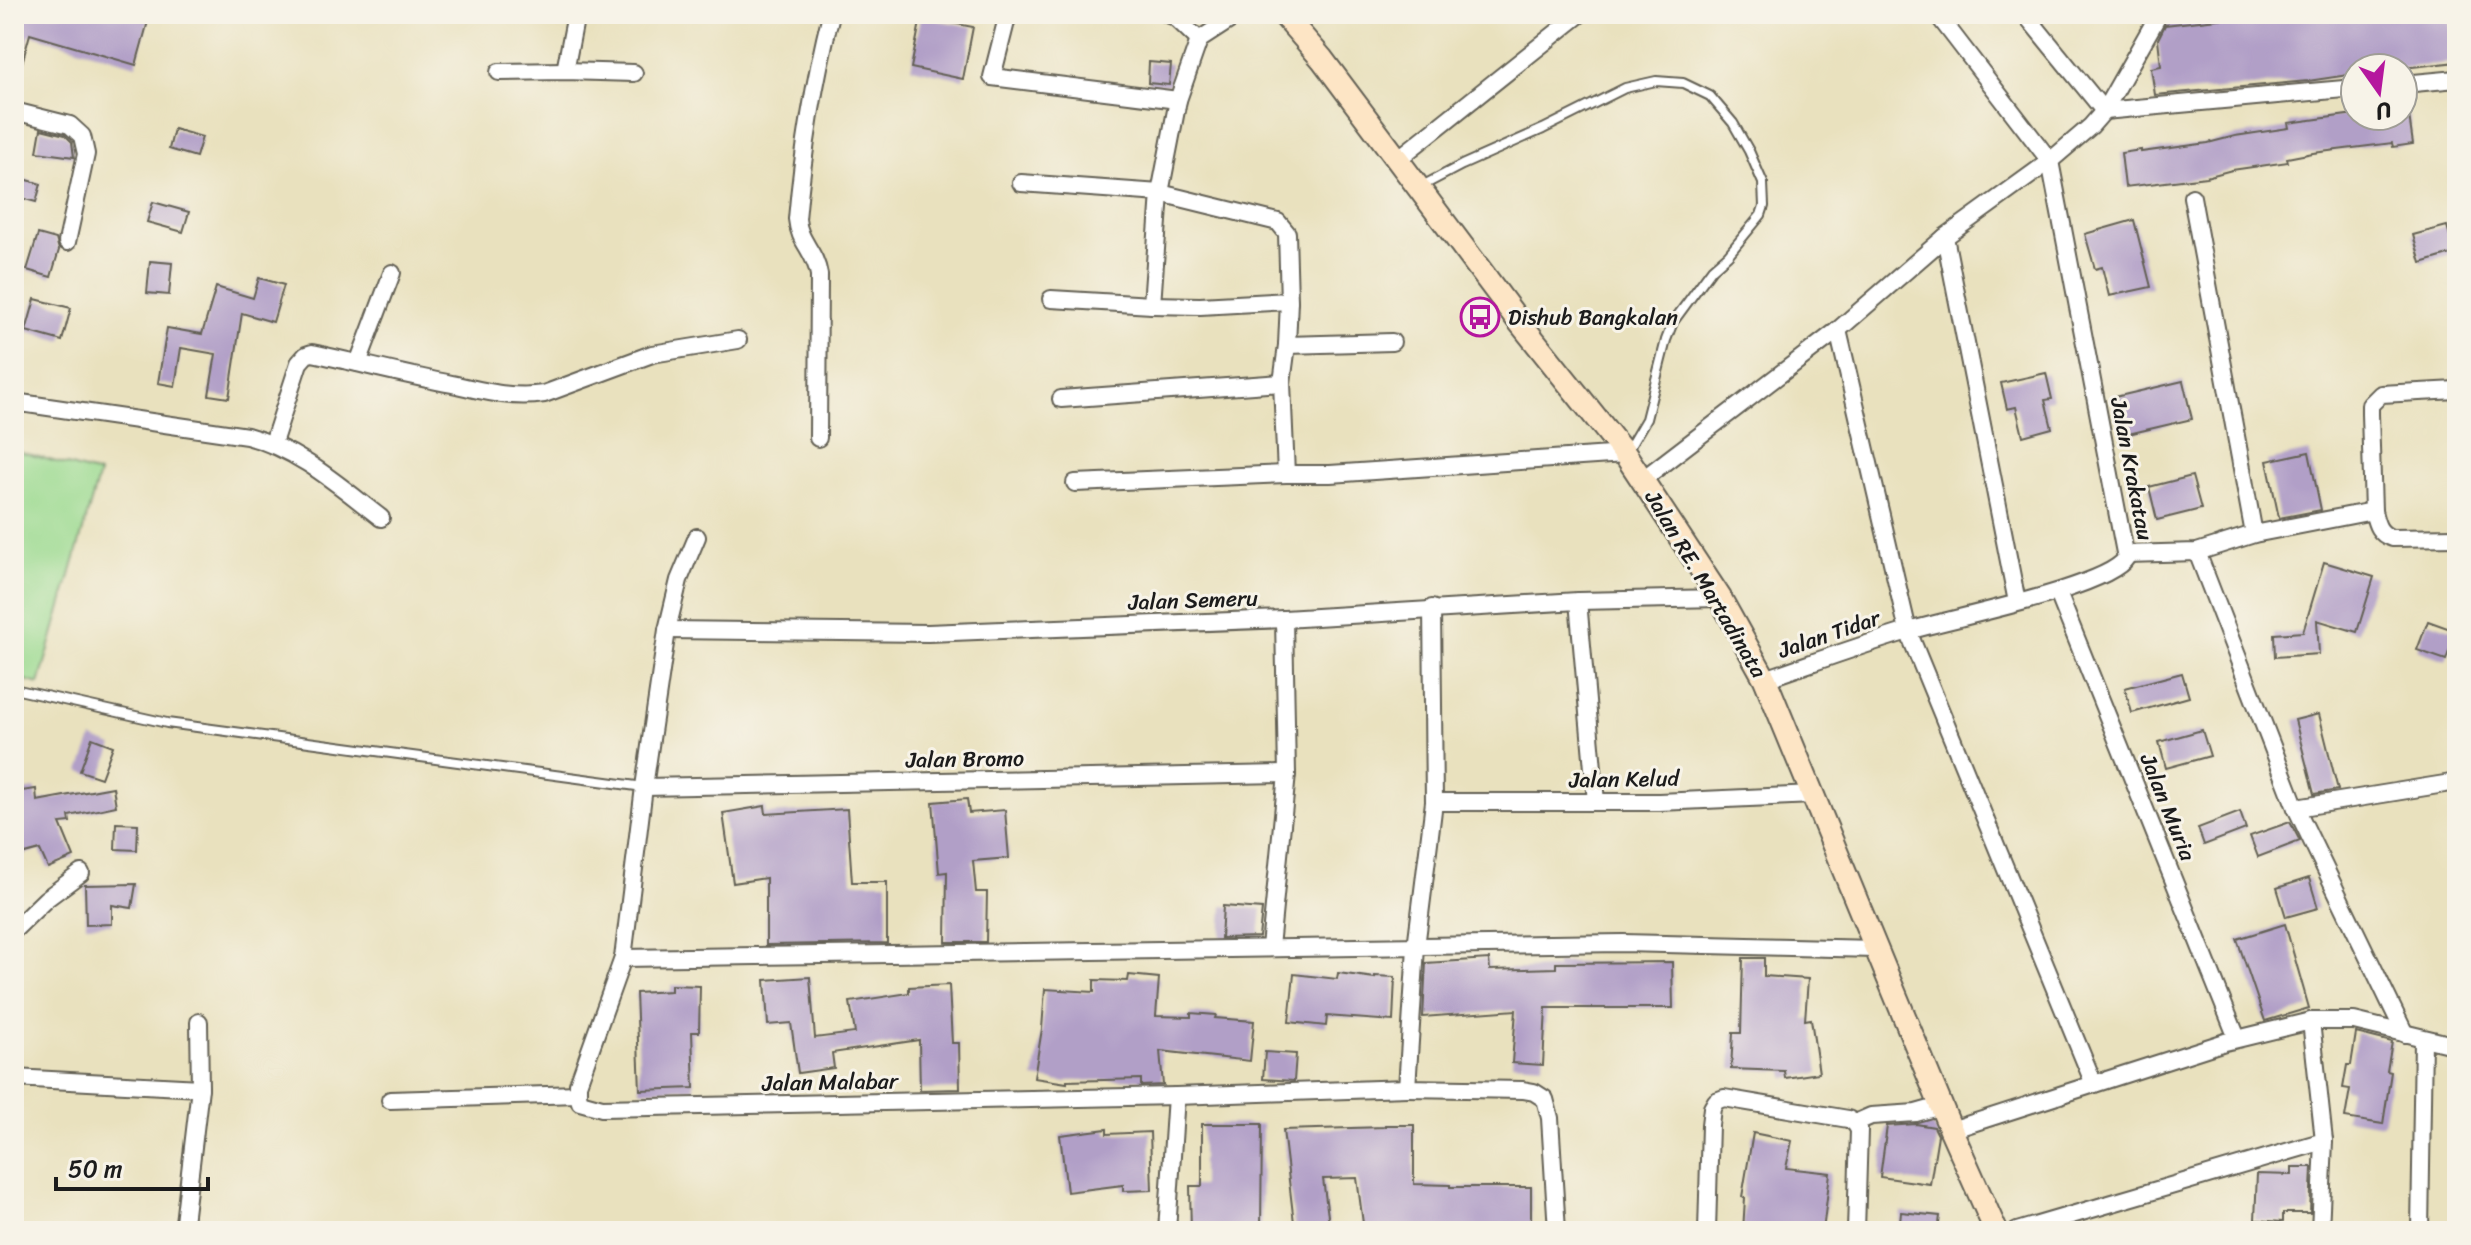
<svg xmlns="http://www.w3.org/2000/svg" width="2471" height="1245" font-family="Sriracha,sans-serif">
<rect width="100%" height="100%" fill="#f7f3e8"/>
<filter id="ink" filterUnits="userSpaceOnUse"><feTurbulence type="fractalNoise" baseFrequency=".0125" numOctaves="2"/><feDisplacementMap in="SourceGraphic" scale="16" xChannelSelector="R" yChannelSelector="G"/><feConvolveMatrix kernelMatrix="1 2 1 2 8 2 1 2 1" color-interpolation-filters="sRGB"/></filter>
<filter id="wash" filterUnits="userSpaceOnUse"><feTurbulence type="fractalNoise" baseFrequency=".006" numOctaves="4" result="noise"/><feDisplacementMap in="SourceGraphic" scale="32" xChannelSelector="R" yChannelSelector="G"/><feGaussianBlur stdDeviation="1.8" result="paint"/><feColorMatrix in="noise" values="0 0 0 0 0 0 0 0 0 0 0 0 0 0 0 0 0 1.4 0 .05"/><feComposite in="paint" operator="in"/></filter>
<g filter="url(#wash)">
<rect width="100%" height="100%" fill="#e9e1be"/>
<polygon fill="#9bda90" stroke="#5c7b56" stroke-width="2" points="14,450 99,474 39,684 14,677"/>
<g id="blocks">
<g fill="#b19fc7">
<polygon points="14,14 150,14 136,65 30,34 19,74 14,73"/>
<polygon points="2261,14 2449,14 2456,62 2403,68 2355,68 2355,74 2308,81 2155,95 2151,68 2161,66 2158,39 2165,25"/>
<polygon points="921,17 973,27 963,79 911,68"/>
<polygon points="1149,62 1171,64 1169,85 1148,83"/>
<polygon points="2355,114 2355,116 2409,116 2413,144 2393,147 2392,143 2313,153 2287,158 2288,162 2232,170 2206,177 2125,187 2121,153 2141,150 2141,152 2208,143 2235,136 2289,128 2288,123"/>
<polygon points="41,129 65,135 72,142 74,157 37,152"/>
<polygon points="174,129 202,137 196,157 169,149"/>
<polygon points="14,176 41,184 36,202 14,196"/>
<polygon points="153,202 189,212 183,232 147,222"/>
<polygon points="2134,220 2151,287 2109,296 2102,267 2095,269 2085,234"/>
<polygon points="2447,226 2455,253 2421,263 2413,235"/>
<polygon points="38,234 56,239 59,250 51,277 27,270"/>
<polygon points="150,261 172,263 169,295 147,293"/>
<polygon points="259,278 284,285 273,322 242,313 229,398 209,395 216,354 181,348 175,386 158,383 167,328 202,334 216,287 253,298"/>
<polygon points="35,299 71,308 62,341 26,331"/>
<polygon points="2046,373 2052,399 2045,400 2052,428 2023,436 2016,407 2007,409 2001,383"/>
<polygon points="2183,381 2192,419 2124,435 2115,397"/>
<polygon points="2309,452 2321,510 2279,518 2267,461"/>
<polygon points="2192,476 2201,509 2157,520 2149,487"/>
<polygon points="2324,562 2374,577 2357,632 2317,620 2319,654 2275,657 2274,634 2303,632"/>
<polygon points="2428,621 2456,631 2446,660 2417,650"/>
<polygon points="2182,673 2189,697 2132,713 2125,688"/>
<polygon points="2319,714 2338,790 2314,794 2295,720"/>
<polygon points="2202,730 2210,756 2166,768 2159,742"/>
<polygon points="92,738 113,746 101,778 80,771"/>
<polygon points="113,787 116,806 69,816 70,822 60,823 74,857 48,868 40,850 14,857 14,792 36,789 37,801"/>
<polygon points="967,799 969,813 1005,810 1009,858 973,861 976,892 987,892 986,942 946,942 947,872 939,873 933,802"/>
<polygon points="765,806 766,814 847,809 852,882 887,882 887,943 766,945 766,878 733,883 723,813"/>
<polygon points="2240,812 2246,829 2204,845 2198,828"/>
<polygon points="2290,822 2300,841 2258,857 2250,836"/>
<polygon points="116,823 138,824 137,850 115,849"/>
<polygon points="2309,878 2318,908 2286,917 2277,888"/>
<polygon points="136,884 132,908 112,905 112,924 86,925 85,885"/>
<polygon points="1223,906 1262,909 1259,937 1221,938"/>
<polygon points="2285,924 2309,1008 2265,1021 2237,939"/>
<polygon points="1743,958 1764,958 1764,976 1808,979 1805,1020 1811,1019 1819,1073 1785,1078 1784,1071 1731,1069 1733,1033 1741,1033"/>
<polygon points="1489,959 1490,970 1556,968 1556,963 1672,962 1673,1008 1546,1008 1543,1065 1512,1063 1516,1010 1423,1017 1426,963"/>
<polygon points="1338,973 1375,978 1375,976 1395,977 1393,1021 1327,1016 1326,1026 1289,1022 1294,974 1337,979"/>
<polygon points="1129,975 1159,978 1156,1016 1191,1017 1191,1013 1216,1015 1215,1018 1254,1021 1250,1061 1160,1051 1163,1085 1141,1086 1141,1079 1067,1081 1067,1083 1034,1078 1042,1029 1045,989 1094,992 1094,980 1128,981"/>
<polygon points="810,977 815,1038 855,1033 850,1002 909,993 909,987 949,985 952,1043 959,1043 960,1089 920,1090 919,1040 832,1053 834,1068 798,1073 791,1023 768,1025 765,980"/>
<polygon points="671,985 700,986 699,1032 692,1032 694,1088 640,1090 636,993 671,991"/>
<polygon points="2356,1033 2392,1042 2387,1071 2391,1072 2383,1124 2345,1118 2350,1089 2343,1088 2347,1065 2351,1065"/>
<polygon points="1265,1052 1296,1054 1294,1081 1263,1079"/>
<polygon points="1202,1124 1262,1124 1261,1231 1191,1231 1190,1186 1202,1186"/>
<polygon points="1916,1124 1934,1127 1938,1135 1930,1184 1880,1177 1887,1126"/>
<polygon points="1385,1125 1414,1125 1414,1184 1450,1185 1450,1187 1531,1187 1531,1231 1364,1231 1357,1178 1323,1179 1330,1231 1295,1231 1283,1130 1385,1127"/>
<polygon points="1107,1129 1107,1134 1150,1132 1152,1190 1123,1191 1123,1185 1067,1192 1060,1135"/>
<polygon points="1753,1133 1792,1141 1786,1168 1830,1173 1823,1231 1743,1231 1745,1198 1742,1197"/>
<polygon points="2292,1167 2312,1167 2310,1213 2283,1213 2283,1222 2255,1220 2257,1174 2292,1175"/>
<polygon points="1901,1212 1940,1216 1938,1231 1899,1231"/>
</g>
</g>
</g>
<g filter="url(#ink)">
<use href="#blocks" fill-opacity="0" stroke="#646155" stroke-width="2"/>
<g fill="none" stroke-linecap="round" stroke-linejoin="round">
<defs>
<g id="service">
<polyline points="1420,187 1462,165 1543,129 1625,88 1656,81 1683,83 1710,96 1733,123 1749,151 1763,183 1764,206 1761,215 1728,255 1712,269 1673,322 1666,340 1646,419 1626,453"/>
<polyline points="14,689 167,723 644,787"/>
</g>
<g id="minor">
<polyline points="1008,14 992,77 1178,100"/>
<polyline points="1167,14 1175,17 1199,40"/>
<polyline points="1239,14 1199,40 1178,100 1160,193 1152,305 1200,306 1289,301 1287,345 1282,383 1286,474 1330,474 1625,454"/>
<polyline points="2025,14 2104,111 2355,88"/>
<polyline points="565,71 576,14"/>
<polyline points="499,72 565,71 634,73"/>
<polyline points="2403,84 2457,79"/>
<polyline points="14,111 70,125 82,136 86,154 67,242"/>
<polyline points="1398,159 1580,14"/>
<polyline points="1021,183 1160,193 1278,222 1287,233 1289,301"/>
<polyline points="2192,197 2254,534"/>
<polyline points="1945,237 2017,602"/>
<polyline points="1051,299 1152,305"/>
<polyline points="1838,330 1908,631 2094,1084"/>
<polyline points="1287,345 1392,342"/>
<polyline points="358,363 392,273"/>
<path d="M2457,390l-76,4 -11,11v9l3,97c3,12 5,23 19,27l65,-1"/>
<polyline points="1061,399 1282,383"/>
<path d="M14,402l233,34c53,14 91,49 134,82"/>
<path d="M818,438l1,-163c-4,-25 -20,-32 -22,-56 6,-69 17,-137 34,-205"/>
<path d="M273,443l26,-80 7,-8 6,-2c47,10 93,22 140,31 31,7 60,15 92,10l108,-40 86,-14"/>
<polyline points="1643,479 1838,330 1945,237 2050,161 2091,126 2104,111 2159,14"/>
<polyline points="1075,483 1286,474"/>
<polyline points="697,537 679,580 667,630 644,787 623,958 578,1084 578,1094 580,1102 602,1108 1176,1096 1407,1088"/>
<polyline points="2197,552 2296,808 2405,1034"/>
<polyline points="2126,554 2197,552 2254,534 2373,511"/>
<polyline points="2058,593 2237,1038"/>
<polyline points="1578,601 1596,802"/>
<polyline points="1432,608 1434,802 1416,947 1407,1088 1523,1090 1534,1092 1545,1099 1550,1118 1557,1231"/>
<polyline points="667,630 928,633 1284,619 1578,601 1720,598"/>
<path d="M1765,679c47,-16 93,-33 140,-47 41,-13 203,-44 221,-74l-76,-397 -113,-147"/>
<polyline points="644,787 1287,774"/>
<polyline points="1434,802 1659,802 1814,795"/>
<polyline points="2296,808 2457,782"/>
<polyline points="14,930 46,899 81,873"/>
<polyline points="1270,947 1287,774 1284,619"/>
<polyline points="623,958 1623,943 1876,949"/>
<polyline points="14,1078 200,1088"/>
<polyline points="390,1100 578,1094"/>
<polyline points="1855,1123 1859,1130 1856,1231"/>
<polyline points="1855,1123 1871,1116 1916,1113 1941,1106"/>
<polyline points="1951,1130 2225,1042 2311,1021 2354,1021 2457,1046"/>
<polyline points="183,1231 200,1088 199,1022"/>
<polyline points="1167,1231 1176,1096"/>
<polyline points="1707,1231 1710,1125 1712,1108 1716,1101 1724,1098 1848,1119 1855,1123"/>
<polyline points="2017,1231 2324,1141 2311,1021"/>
<polyline points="2320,1231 2324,1141"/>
<polyline points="2420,1231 2423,1039"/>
</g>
<polyline id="secondary" points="1283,14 1322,59 1517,319 1625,454 1720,598 1765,679 1951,1130 1996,1231"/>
</defs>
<use href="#service" stroke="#646155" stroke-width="12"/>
<use href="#minor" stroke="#646155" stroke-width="20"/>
<use href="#secondary" stroke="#646155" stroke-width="26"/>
<use href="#service" stroke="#fff" stroke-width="8"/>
<use href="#minor" stroke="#fff" stroke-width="16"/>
<use href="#secondary" stroke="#fde5c5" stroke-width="22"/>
</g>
</g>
<defs>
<symbol id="bus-ring" viewBox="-11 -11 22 22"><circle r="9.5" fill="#f7f3e8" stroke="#b5179e" stroke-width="1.5"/><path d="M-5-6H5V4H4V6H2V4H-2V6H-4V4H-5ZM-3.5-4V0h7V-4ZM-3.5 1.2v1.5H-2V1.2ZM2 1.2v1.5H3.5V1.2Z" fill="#b5179e"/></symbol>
</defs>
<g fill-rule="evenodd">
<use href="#bus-ring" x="1458" y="295" width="44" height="44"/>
</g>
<g text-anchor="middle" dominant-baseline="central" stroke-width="6" stroke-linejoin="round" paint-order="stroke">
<g font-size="22" fill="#1c1c1c" stroke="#f7f3e8" text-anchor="start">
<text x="1508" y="317">Dishub Bangkalan</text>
</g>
<g font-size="22" fill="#1c1c1c" stroke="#f7f3e8">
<text transform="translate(2132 469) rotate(79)">Jalan Krakatau</text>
<text transform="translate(1706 584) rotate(59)">Jalan RE. Martadinata</text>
<text transform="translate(1193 600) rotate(-2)">Jalan Semeru</text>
<text transform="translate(1829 634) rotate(-19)">Jalan Tidar</text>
<text transform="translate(965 759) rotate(-1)">Jalan Bromo</text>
<text transform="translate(1624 779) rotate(-1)">Jalan Kelud</text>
<text transform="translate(2168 807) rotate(68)">Jalan Muria</text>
<text transform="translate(830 1082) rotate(-1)">Jalan Malabar</text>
</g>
</g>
<rect width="2471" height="1245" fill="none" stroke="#f7f3e8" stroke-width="48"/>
<g transform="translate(2379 92) rotate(166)"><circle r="38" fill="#f7f3e8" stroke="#9f9d96" stroke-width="2"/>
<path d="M0-6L14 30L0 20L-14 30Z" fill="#b5179e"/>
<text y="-12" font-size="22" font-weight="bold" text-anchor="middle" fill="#1c1c1c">U</text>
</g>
<path d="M56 1177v12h152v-12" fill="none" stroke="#1c1c1c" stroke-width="4"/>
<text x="68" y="1177" font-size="24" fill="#1c1c1c" stroke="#f7f3e8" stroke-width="6" paint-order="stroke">50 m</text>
</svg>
